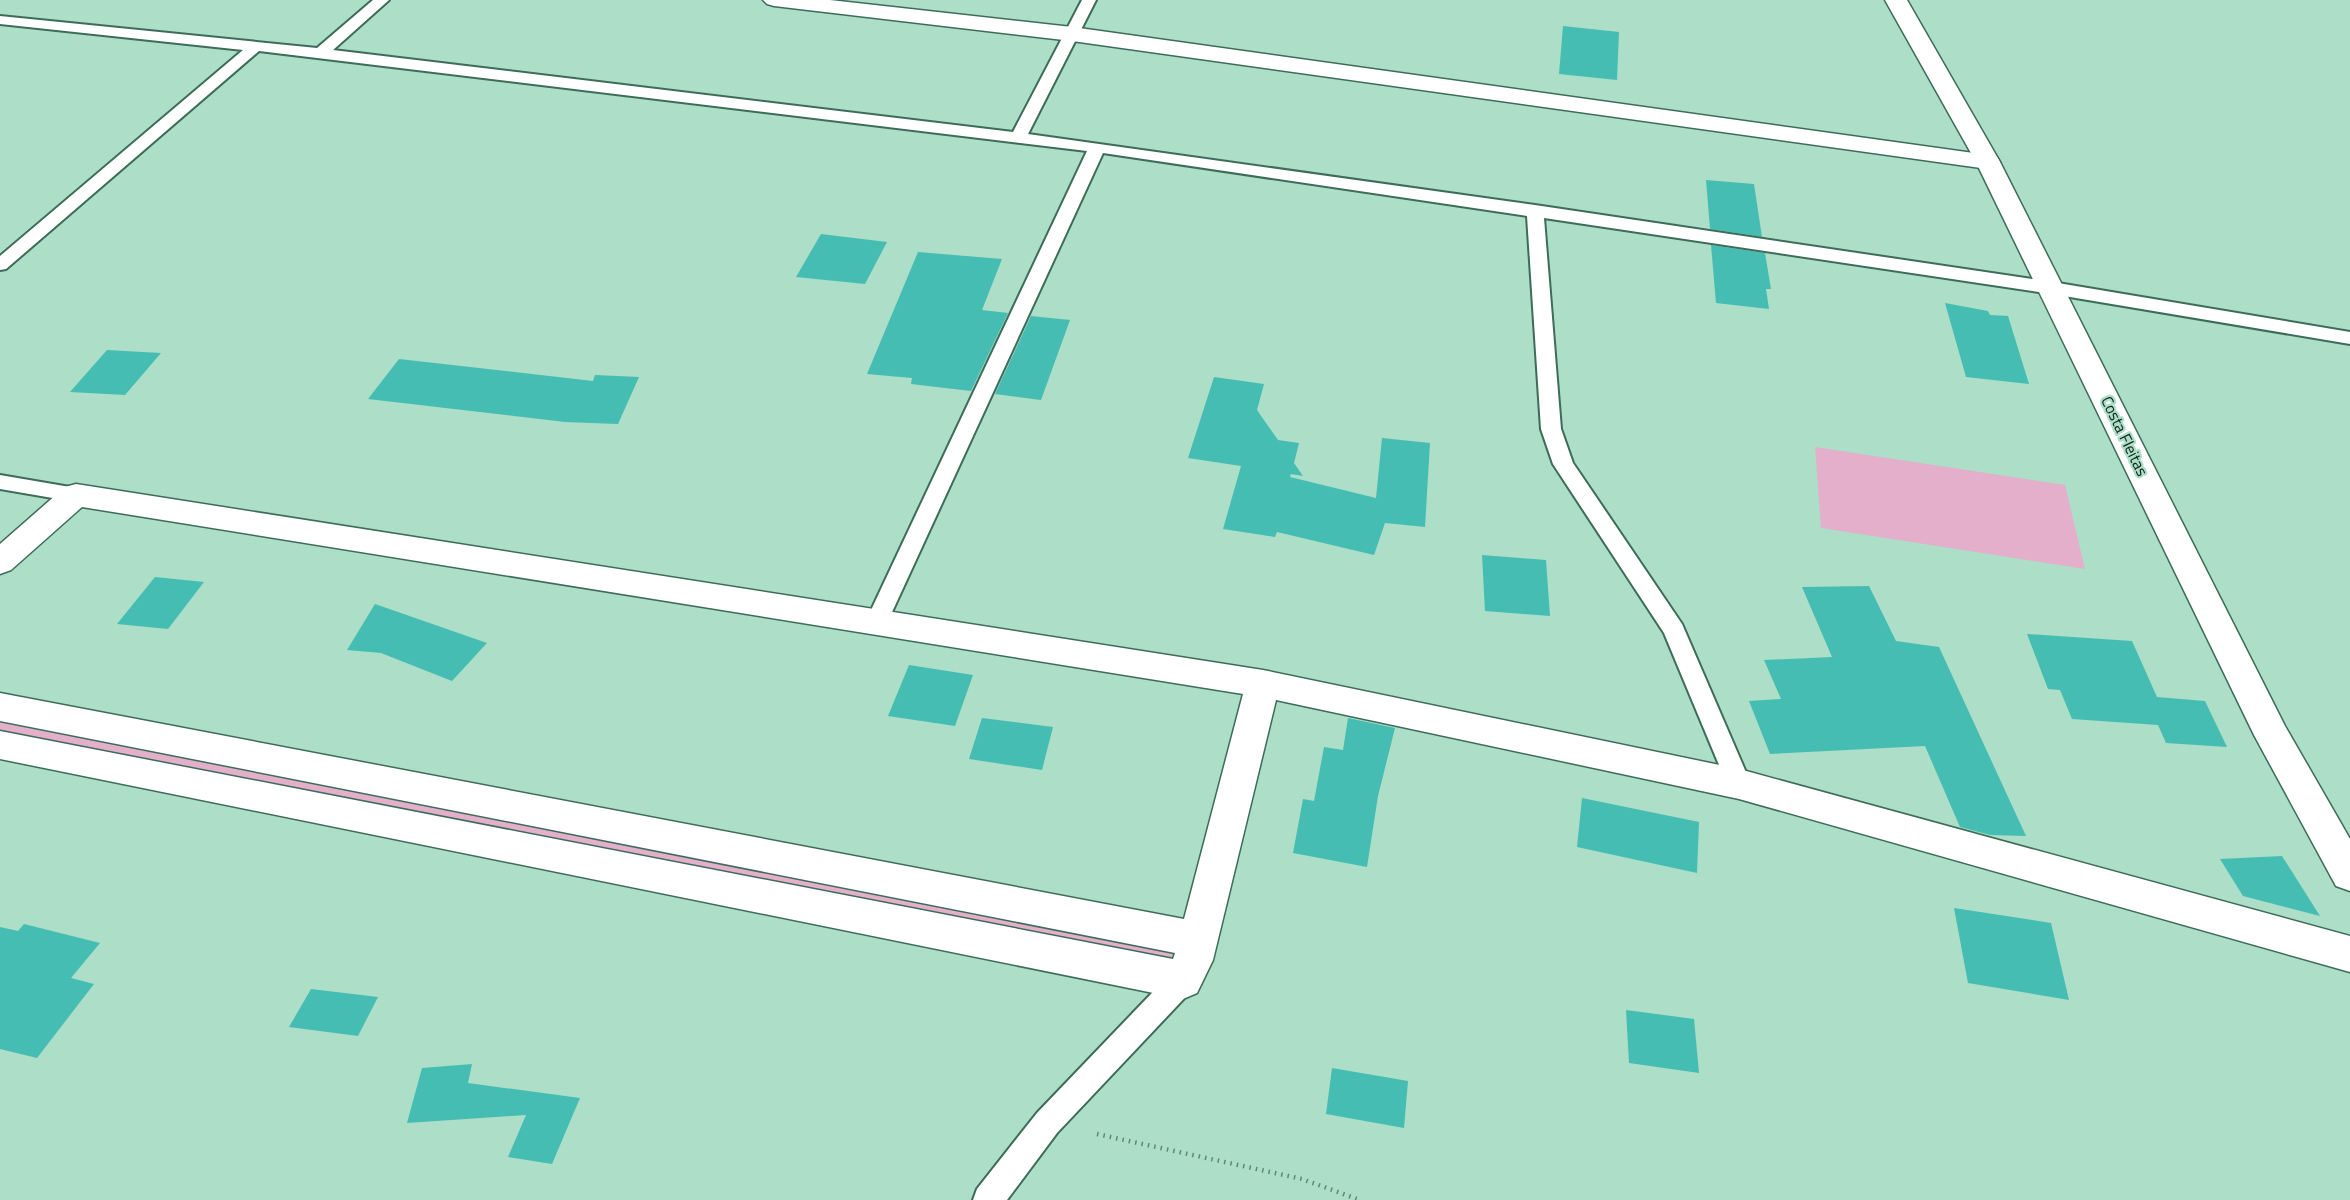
<svg xmlns="http://www.w3.org/2000/svg" width="2350" height="1200" font-family="'Titillium Web',sans-serif">
<rect width="100%" height="100%" fill="#acdec8"/>
<g fill="#e3afca">
<polygon points="1815,447 2065,485 2085,569 1821,528"/>
<polygon points="0,721 1171,951 1173,954 1173,958 1167,961 0,731"/>
</g>
<g fill="#46bdb2">
<polygon points="1563,26 1619,32 1617,80 1559,74"/>
<polygon points="1706,180 1754,184 1762,237 1710,229"/>
<polygon points="821,234 887,242 865,284 796,277"/>
<polygon points="1711,245 1765,253 1771,289 1766,289 1769,309 1716,303"/>
<polygon points="918,252 1002,259 982,310 1008,313 971,391 911,384 912,378 867,374"/>
<polygon points="1945,303 1988,311 1990,315 2008,316 2029,384 1966,377"/>
<polygon points="1031,316 1070,320 1041,400 995,394"/>
<polygon points="107,350 161,353 125,395 70,392"/>
<polygon points="399,359 593,381 595,375 639,377 618,424 565,422 368,399"/>
<polygon points="1214,377 1264,384 1257,410 1278,440 1299,443 1294,463 1303,476 1291,474 1290,477 1376,498 1382,438 1430,443 1425,527 1385,523 1374,555 1277,532 1275,537 1223,529 1241,466 1188,458"/>
<polygon points="1482,555 1546,560 1550,616 1485,611"/>
<polygon points="155,577 204,582 168,629 117,624"/>
<polygon points="1869,586 1896,641 1939,647 2026,836 1990,835 1960,827 1925,746 1770,754 1749,701 1781,699 1764,660 1832,657 1802,587"/>
<polygon points="375,604 487,643 452,681 381,653 347,650"/>
<polygon points="2027,634 2132,641 2157,697 2205,701 2227,747 2166,743 2158,725 2072,719 2060,690 2048,689"/>
<polygon points="909,665 973,675 955,726 888,716"/>
<polygon points="982,718 1053,727 1042,770 969,759"/>
<polygon points="1348,718 1395,728 1378,796 1367,867 1293,853 1303,799 1314,801 1324,747 1343,750"/>
<polygon points="1582,798 1699,822 1697,873 1577,847"/>
<polygon points="2282,856 2320,916 2243,896 2220,859"/>
<polygon points="1954,908 2051,923 2069,1000 1968,983"/>
<polygon points="24,924 100,943 71,978 94,984 37,1058 0,1049 0,927 18,931"/>
<polygon points="311,989 378,997 358,1036 289,1027"/>
<polygon points="1626,1010 1694,1019 1699,1073 1629,1063"/>
<polygon points="472,1064 468,1083 580,1098 552,1164 508,1157 526,1115 407,1123 422,1068"/>
<polygon points="1332,1068 1408,1081 1404,1128 1326,1114"/>
</g>
<g fill="none" stroke-linecap="round" stroke-linejoin="round">
<defs>
<g id="lane">
<polygon points="373,0 389,0 333,50 1013,132 1082,0 1096,0 1028,134 1535,205 2052,282 2350,332 2350,344 2052,294 1544,218 1561,429 1573,463 1682,624 1751,784 1748,791 1739,794 1730,791 1727,784 1664,633 1553,464 1541,429 1527,216 1103,153 887,623 884,629 876,632 868,629 865,623 1087,151 259,51 6,269 0,270 0,256 243,50 0,24 0,16 317,48"/>
<polygon points="0,475 76,488 83,490 87,495 83,500 76,502 0,489"/>
<polygon points="1183,967 1193,971 1197,980 1193,989 1057,1133 1007,1200 973,1200 977,1189 1037,1113 1173,971"/>
</g>
<g id="street">
<polygon points="763,0 830,0 1072,27 1988,155 1997,157 2000,162 1997,167 1988,169 1072,41 774,6 767,4"/>
<polygon points="76,484 1263,670 1739,769 2350,936 2350,972 1739,799 1276,700 1213,960 1197,993 1183,999 0,759 0,731 1173,959 1175,953 0,721 0,693 1184,919 1243,694 82,507 11,570 0,574 0,544 65,487"/>
</g>
<polygon id="secondary" points="1885,0 1907,0 2000,162 2285,726 2350,839 2350,891 2336,886 2254,735 1976,162"/>
</defs>
<use href="#lane" stroke="#3d6c59" stroke-width="4"/>
<use href="#street" stroke="#3d6c59" stroke-width="3"/>
<use href="#secondary" stroke="#3d6c59" stroke-width="3"/>
<polyline stroke="#628676" stroke-width="4.5" stroke-dasharray="1.5 5" stroke-linecap="butt" points="1097,1134 1302,1179 1360,1200"/>
<use href="#lane" fill="#fff" fill-rule="evenodd"/>
<use href="#street" fill="#fff" fill-rule="evenodd"/>
<use href="#secondary" fill="#fff" fill-rule="evenodd"/>
</g>
<g text-anchor="middle" dominant-baseline="central" stroke-width="4.5" stroke-linejoin="round" paint-order="stroke">
<g font-size="16" fill="#10241c" stroke="#acdec8">
<text transform="translate(2125 436) rotate(64)">Costa Fleitas</text>
</g>
</g>
</svg>
